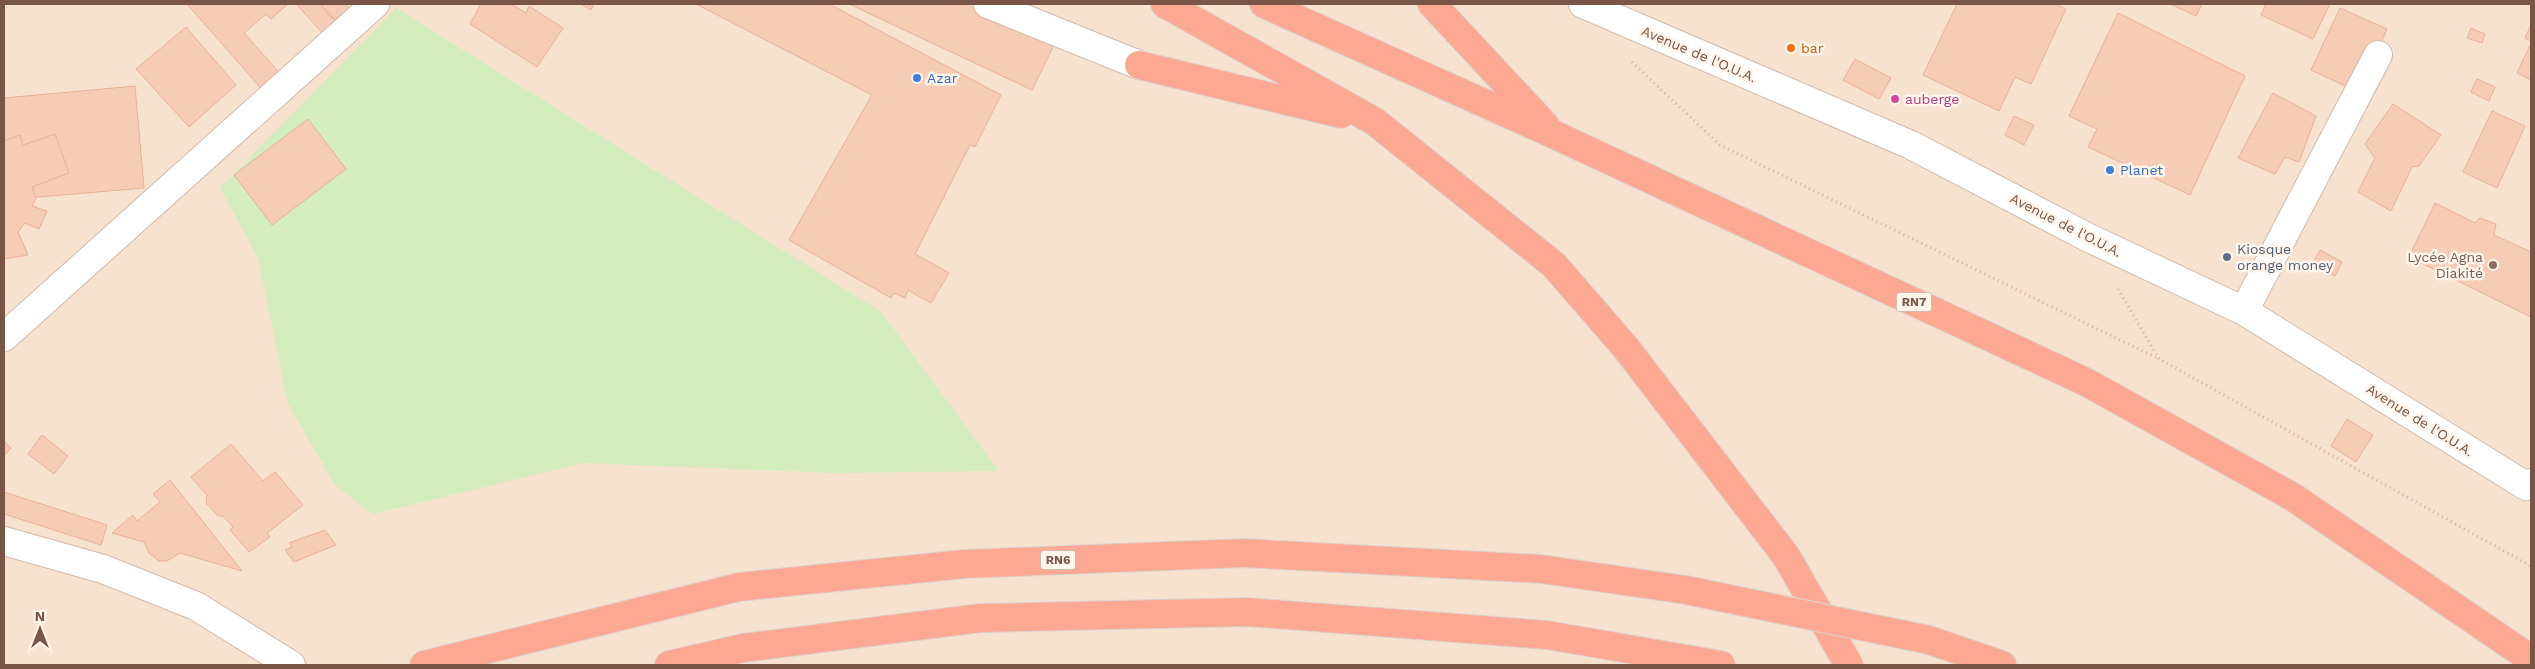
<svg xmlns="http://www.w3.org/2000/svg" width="2535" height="669" font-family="'Work Sans',sans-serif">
<rect width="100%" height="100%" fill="#fef1e2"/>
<rect fill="#f6e2cf" x="4" y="4" width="2527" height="661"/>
<polygon fill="#d4edbf" points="396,8 881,312 999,471 836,473 584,463 373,514 335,485 288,404 258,258 220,188"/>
<g fill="#f6ccb7" stroke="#eab096">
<polygon points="187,4 288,4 271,19 266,14 244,33 285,79 267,95"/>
<polygon points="296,4 320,4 341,29 329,40"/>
<polygon points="320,4 345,4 349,8 335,20"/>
<polygon points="481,4 511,4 526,13 529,6 563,28 537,67 470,24"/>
<polygon points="581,4 594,4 591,10"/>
<polygon points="696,4 829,4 1001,95 975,147 970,145 915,254 949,273 931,303 908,290 905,298 894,293 891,298 789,240 872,95"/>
<polygon points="849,4 982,4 1057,39 1032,90"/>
<polygon points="1957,4 2055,4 2066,9 2031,84 2015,77 1999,111 1923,75"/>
<polygon points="2170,4 2202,4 2196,16"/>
<polygon points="2266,4 2330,4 2313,39 2261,15"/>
<polygon points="2340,8 2387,29 2358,92 2311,70"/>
<polygon points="2118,13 2245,76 2190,195 2088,147 2097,129 2069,116"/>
<polygon points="2531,25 2531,41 2525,38"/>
<polygon points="186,27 236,85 189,127 136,69"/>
<polygon points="2471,28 2485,34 2482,43 2467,38"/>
<polygon points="2531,43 2531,80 2517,73"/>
<polygon points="1855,59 1891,78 1879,99 1843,80"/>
<polygon points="2477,79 2495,87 2489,101 2471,92"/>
<polygon points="135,86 144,188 4,200 4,98"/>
<polygon points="2273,93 2316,116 2299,162 2285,157 2275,174 2238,158"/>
<polygon points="2393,104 2441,135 2419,166 2412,167 2391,211 2358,192 2375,158 2365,144"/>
<polygon points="2492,111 2525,126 2497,188 2463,172"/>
<polygon points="2014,116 2034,125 2024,145 2005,135"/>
<polygon points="308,119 346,169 272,225 234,175"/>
<polygon points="55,134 69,173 32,187 36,198 32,206 47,211 39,229 25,223 18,232 28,255 4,259 4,141 20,135 23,145"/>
<polygon points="2435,203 2475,223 2480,218 2496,224 2494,235 2531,252 2531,317 2409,257"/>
<polygon points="2320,250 2342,262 2335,276 2312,264"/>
<polygon points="2347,419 2373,435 2356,462 2331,446"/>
<polygon points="42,435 68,456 54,474 28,454"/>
<polygon points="4,441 11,448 4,456"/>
<polygon points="231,444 263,481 275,472 303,505 267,533 270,537 249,552 230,530 233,527 223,516 218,516 206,503 207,495 191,477"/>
<polygon points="170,480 242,571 180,553 167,561 159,561 149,553 144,542 112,533 133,515 137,521 160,502 153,494"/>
<polygon points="4,492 107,525 101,545 4,514"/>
<polygon points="325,530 336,545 294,562 285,550 292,547 289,543"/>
</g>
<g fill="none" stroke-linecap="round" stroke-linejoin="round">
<defs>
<g id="street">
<polyline points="988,4 1139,65"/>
<polyline points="1583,4 1911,145 2087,237 2244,311 2526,486 2531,483"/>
<polyline points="2244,311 2378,55"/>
<polyline points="4,337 375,4"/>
</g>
<polyline id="secondary" points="4,541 103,569 196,606 291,665"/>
<g id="highway">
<polyline points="1165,4 1374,121 1554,265 1626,348 1786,556 1849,665"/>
<polyline points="1264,4 1555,135 2086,382 2293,497 2531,659"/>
<polyline points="1432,4 1545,125"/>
<polyline points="1139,65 1341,114"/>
<polyline points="1929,640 2002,665"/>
<polyline points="424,665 739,587 964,564 1244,553 1541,569 1686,590"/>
<polyline points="669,665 743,648 981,618 1247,612 1547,635 1721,665"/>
</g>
</defs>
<use href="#street" stroke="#d2b9aa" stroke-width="30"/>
<use href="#secondary" stroke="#d6b9a7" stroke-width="30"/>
<use href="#highway" stroke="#dcd3cf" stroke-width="30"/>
<g stroke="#dbaf9a" stroke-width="3" stroke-dasharray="1 4" stroke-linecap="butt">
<polyline points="1632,62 1720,145 2159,359"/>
<polyline points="2118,289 2159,359 2531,566"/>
</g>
<use href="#street" stroke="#fff" stroke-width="28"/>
<use href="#secondary" stroke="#fff" stroke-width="28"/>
<use href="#highway" stroke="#fda893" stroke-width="28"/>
<defs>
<polyline id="highway-bridge" points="1686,590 1929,640"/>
</defs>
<use href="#highway-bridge" stroke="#dcd3cf" stroke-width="30" stroke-linecap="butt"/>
<use href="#highway-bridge" stroke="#fda893" stroke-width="28"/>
</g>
<circle fill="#e8710a" stroke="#fff5ea" stroke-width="2" cx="1791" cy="48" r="5"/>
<g fill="#3f7fe0" stroke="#fff5ea" stroke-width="2">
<circle cx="917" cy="78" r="5"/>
<circle cx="2110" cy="170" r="5"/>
</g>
<circle fill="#d1479c" stroke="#fff5ea" stroke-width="2" cx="1895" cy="99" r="5"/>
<circle fill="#5c6f8a" stroke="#fff5ea" stroke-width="2" cx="2227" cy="257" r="5"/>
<circle fill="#8d6e63" stroke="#fff5ea" stroke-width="2" cx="2493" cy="265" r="5"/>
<g text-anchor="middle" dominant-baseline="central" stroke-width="5" stroke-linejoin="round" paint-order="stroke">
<g fill="#fff5ea" stroke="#a08577" stroke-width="1">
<rect x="1896.5" y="292.5" width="35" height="19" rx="4"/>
<rect x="1040.5" y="550.5" width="35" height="19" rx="4"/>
</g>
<g font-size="12" font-weight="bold" fill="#785546">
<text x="1914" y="302">RN7</text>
<text x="1058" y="560">RN6</text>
</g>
<g font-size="14" fill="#c56008" stroke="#fff5ea" text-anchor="start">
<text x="1801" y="48">bar</text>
</g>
<g font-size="14" fill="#785546" stroke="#fff5ea">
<text transform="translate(1699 54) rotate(23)">Avenue de l'O.U.A.</text>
<text transform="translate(2066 225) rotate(27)">Avenue de l'O.U.A.</text>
<text transform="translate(2420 420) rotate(32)">Avenue de l'O.U.A.</text>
</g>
<g font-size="14" fill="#366cbe" stroke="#fff5ea" text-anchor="start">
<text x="927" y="78">Azar</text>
<text x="2120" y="170">Planet</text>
</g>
<g font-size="14" fill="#b23c85" stroke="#fff5ea" text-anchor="start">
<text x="1905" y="99">auberge</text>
</g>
<g font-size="14" fill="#4e5e75" stroke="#fff5ea" text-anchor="start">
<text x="2237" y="249">Kiosque<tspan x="2237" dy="16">orange money</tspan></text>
</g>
<g font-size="14" fill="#785e54" stroke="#fff5ea" text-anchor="end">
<text x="2483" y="257">Lycée Agna<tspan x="2483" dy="16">Diakité</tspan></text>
</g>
</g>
<rect width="2535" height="669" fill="none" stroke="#785546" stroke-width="10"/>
<g transform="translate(40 629)" stroke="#fff5ea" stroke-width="4" paint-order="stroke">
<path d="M0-4L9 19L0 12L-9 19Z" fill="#785546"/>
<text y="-8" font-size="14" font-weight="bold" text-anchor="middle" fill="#785546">N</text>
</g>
</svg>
